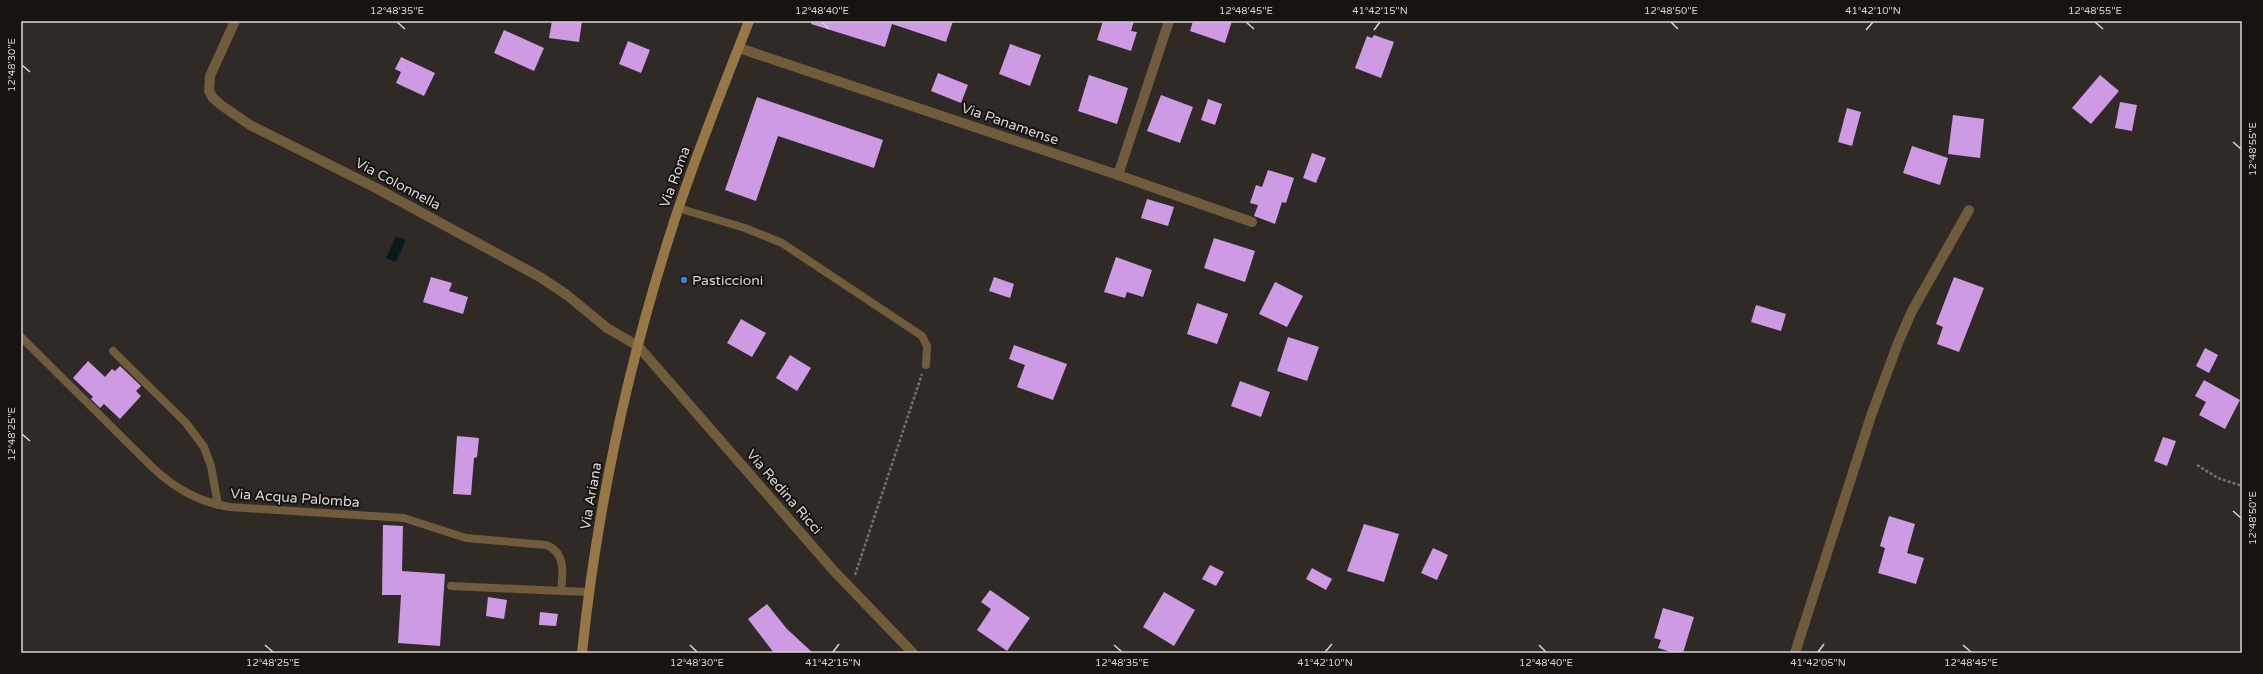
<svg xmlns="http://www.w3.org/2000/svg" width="2263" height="674" font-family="'Varela Round',sans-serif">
<rect width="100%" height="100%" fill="#302a26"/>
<polygon fill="#091a1b" points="396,236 406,240 396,262 386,258"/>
<g fill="#cd9ae3">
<polygon points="552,21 582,21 579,42 549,38"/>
<polygon points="812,21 953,21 946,42 892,24 885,47 811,24"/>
<polygon points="1103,21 1134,21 1131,31 1137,32 1131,51 1097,40"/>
<polygon points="1193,21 1232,21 1225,43 1190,31"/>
<polygon points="504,30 544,48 534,71 494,53"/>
<polygon points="1374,35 1394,42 1381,78 1355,68 1367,36 1372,38"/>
<polygon points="628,41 650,50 641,73 619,64"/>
<polygon points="1010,44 1041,55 1030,86 999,74"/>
<polygon points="401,57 435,73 424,96 396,83 401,72 395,69"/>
<polygon points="938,73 968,85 961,103 931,91"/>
<polygon points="1089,75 1128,88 1117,124 1078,111"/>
<polygon points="2100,75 2119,91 2091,124 2072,108"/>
<polygon points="1161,95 1193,107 1180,143 1147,131"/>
<polygon points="757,97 883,140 874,168 778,136 756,201 725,190"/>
<polygon points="1208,99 1222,104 1215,125 1201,120"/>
<polygon points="2120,102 2137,105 2132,131 2115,128"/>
<polygon points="1847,108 1861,112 1852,146 1838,142"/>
<polygon points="1953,115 1984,119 1980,158 1948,154"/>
<polygon points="1912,146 1948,158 1940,185 1903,173"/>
<polygon points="1312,153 1326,158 1316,183 1303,178"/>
<polygon points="1268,170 1294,178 1286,203 1282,202 1275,224 1254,216 1258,205 1250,203 1256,185 1262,187"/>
<polygon points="1147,199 1174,207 1168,226 1141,218"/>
<polygon points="1214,238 1255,251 1245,282 1204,268"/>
<polygon points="1116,257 1152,270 1143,297 1127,292 1125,298 1104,292"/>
<polygon points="431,277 452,283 449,291 468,297 463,314 423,302"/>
<polygon points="994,277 1014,284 1010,298 989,291"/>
<polygon points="1954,277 1984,288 1959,352 1937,344 1943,327 1936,324"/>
<polygon points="1275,282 1303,296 1287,327 1259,314"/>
<polygon points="1197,303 1228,314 1217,344 1187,334"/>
<polygon points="1756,305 1786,314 1781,331 1751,322"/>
<polygon points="741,319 766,333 752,357 727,343"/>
<polygon points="1288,337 1319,347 1307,381 1277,371"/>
<polygon points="1014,345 1067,364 1053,400 1017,387 1025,365 1009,359"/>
<polygon points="2205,348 2218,355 2209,373 2196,366"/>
<polygon points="790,355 811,368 797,391 776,378"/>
<polygon points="88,361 105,377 112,369 115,371 120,366 141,386 136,391 141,396 120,419 104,404 100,408 91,399 93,397 73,378"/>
<polygon points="2204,380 2240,400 2225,429 2199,415 2206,402 2195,396"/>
<polygon points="1240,381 1270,392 1261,417 1231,406"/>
<polygon points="457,436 479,438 477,457 474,458 471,495 453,494"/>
<polygon points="2163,437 2176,441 2167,466 2154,461"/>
<polygon points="1889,516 1915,524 1907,553 1924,558 1916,584 1878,573 1885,548 1880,546"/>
<polygon points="1364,524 1399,534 1384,582 1347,571"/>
<polygon points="383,525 403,526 402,571 445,574 440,646 398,643 401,595 382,595"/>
<polygon points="1433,548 1448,555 1437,580 1421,573"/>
<polygon points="1210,565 1224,572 1216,586 1202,579"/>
<polygon points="1312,568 1332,579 1326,590 1306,579"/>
<polygon points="990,590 1030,618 1007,651 977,630 991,609 981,602"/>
<polygon points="1164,592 1195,610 1174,646 1143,627"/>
<polygon points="488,597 507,600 504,619 486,616"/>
<polygon points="767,604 787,629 813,653 774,653 748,619"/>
<polygon points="1663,608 1694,617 1683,653 1674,653 1658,648 1661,640 1654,638"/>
<polygon points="540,612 558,614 556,626 539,625"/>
</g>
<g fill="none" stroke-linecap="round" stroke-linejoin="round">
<g stroke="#76716e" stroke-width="2.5" stroke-dasharray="3 2" stroke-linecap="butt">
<polyline points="2197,465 2218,478 2242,486"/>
<polyline points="855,575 922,374"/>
</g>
<g stroke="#705c3d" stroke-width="8">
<polyline points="678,208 745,228 782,243 922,336 927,346 926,365"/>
<path d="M21,337l130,129c23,22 47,36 79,41l174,11 62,20 80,7c20,7 17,29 15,46l29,1"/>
<polyline points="113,351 186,423 204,447 211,466 218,505"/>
<polyline points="451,586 561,591"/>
</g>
<g stroke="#705c3d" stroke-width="10">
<polyline points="235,21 210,76 209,91 213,98 221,105 250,125 376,188 540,277 567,295 607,328 638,346 834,571 913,653"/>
<polyline points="739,48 1118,175 1169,21"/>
<polyline points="1118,175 1252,222"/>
<polyline points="1795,653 1871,416 1898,343 1912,311 1969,210"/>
</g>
<path stroke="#967745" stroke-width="10" d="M582,653c15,-145 46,-289 91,-428 22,-69 50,-137 76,-204"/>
</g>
<path fill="none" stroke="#d9d5d3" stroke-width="1.5" d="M397,22l8,7M822,22l7,7M1246,22l8,7M1671,22l7,7M2095,22l8,7M1374,30l6,-8M1866,30l7,-8M22,65l8,7M2233,142l8,7M22,434l8,7M2233,511l8,7M265,645l8,7M690,645l7,7M1114,645l8,7M1539,645l7,7M1963,645l8,7M833,652l6,-8M1325,652l7,-8M1818,652l6,-8"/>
<circle fill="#3f7fe0" stroke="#161311" stroke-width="1.5" cx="684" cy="280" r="4"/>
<g text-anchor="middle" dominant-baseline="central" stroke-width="4" stroke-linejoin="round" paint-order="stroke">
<g font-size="14" fill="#d9d5d3" stroke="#161311">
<text transform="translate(1010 124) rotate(19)">Via Panamense</text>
<text transform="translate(675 177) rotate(-70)">Via Roma</text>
<text transform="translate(398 184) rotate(28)">Via Colonnella</text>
<text transform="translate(784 492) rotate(49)">Via Redina Ricci</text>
<text transform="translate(591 496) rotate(-80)">Via Ariana</text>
<text transform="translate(295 498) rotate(4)">Via Acqua Palomba</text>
</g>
<g font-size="14" fill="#d9d5d3" stroke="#161311" text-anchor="start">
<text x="692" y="280">Pasticcioni</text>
</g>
</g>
<rect width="2263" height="674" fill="none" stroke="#161311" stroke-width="44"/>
<rect x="22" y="22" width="2219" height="630" fill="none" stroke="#d9d5d3" stroke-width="1.5"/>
<g font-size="10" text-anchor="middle" fill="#d9d5d3">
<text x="397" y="14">12°48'35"E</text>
<text x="822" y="14">12°48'40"E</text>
<text x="1246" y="14">12°48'45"E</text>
<text x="1380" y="14">41°42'15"N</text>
<text x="1671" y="14">12°48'50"E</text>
<text x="1873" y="14">41°42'10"N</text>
<text x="2095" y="14">12°48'55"E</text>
<text transform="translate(11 65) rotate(-90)" y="4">12°48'30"E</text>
<text transform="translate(2252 149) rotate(-90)" y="4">12°48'55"E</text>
<text transform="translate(11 434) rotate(-90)" y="4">12°48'25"E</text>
<text transform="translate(2252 518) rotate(-90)" y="4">12°48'50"E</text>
<text x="273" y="666">12°48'25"E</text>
<text x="697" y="666">12°48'30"E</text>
<text x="833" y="666">41°42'15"N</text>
<text x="1122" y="666">12°48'35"E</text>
<text x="1325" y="666">41°42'10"N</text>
<text x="1546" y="666">12°48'40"E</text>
<text x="1818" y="666">41°42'05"N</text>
<text x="1971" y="666">12°48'45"E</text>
</g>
</svg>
